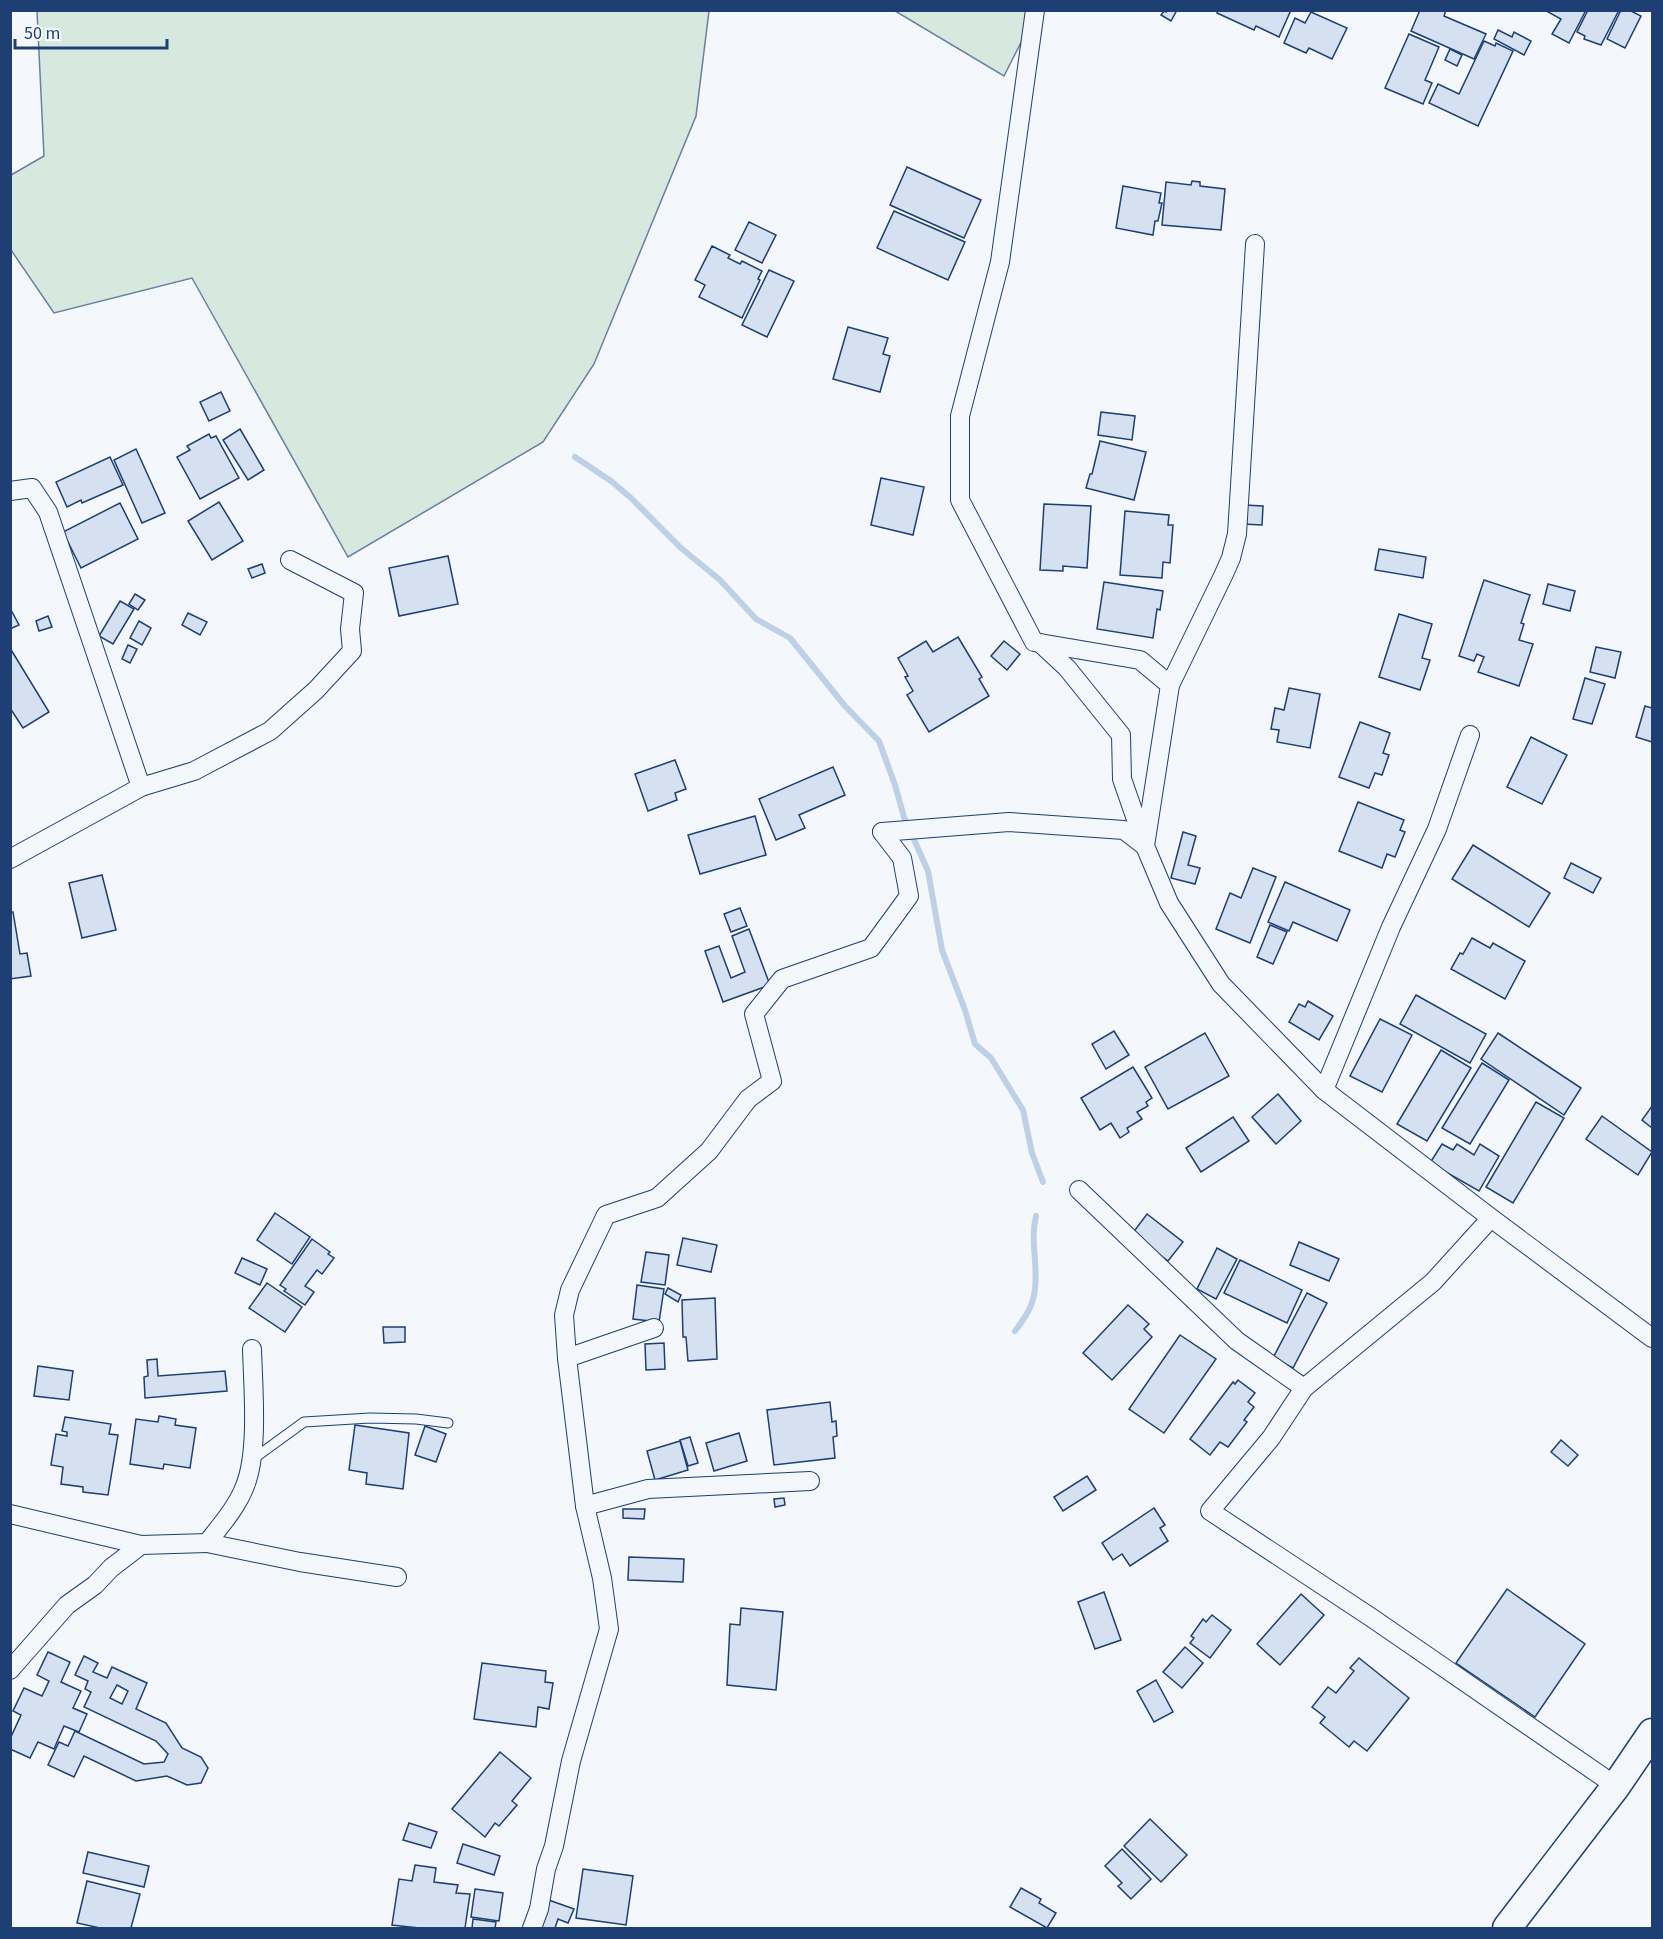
<svg xmlns="http://www.w3.org/2000/svg" width="1663" height="1939" font-family="'Source Sans 3',sans-serif">
<rect width="100%" height="100%" fill="#f4f7fb"/>
<g fill="#d7e8df" stroke="#687fa3" stroke-width="1.5">
<polygon points="37,11 37,10 709,11 696,116 594,364 543,442 348,557 192,278 54,313 11,250 11,175 44,156"/>
<polygon points="895,11 1037,11 1004,76"/>
</g>
<g fill="none" stroke-linecap="round" stroke-linejoin="round">
<g stroke="#bed0e5" stroke-width="6">
<polyline points="575,457 611,481 631,498 681,548 720,580 756,619 790,638 845,706 879,741 895,785 904,817 928,871 942,950 965,1010 975,1044 991,1058 1023,1110 1032,1153 1043,1182"/>
<path d="M1015,1331c10,-13 19,-26 20,-43 3,-24 -5,-48 1,-72"/>
</g>
</g>
<g fill="#d5e0f0" stroke="#1d3f73" stroke-width="1.5" fill-rule="evenodd">
<polygon points="1167,10 1177,10 1171,21 1161,15 1164,11 1166,12"/>
<polygon points="1218,10 1291,10 1279,37 1256,26 1254,30 1217,13"/>
<polygon points="1420,10 1446,10 1444,16 1486,34 1474,59 1411,31"/>
<polygon points="1549,10 1586,10 1569,43 1552,34 1561,19 1548,12"/>
<polygon points="1588,10 1619,10 1601,45 1584,39 1585,36 1577,32"/>
<polygon points="1621,10 1629,10 1641,16 1625,48 1607,39"/>
<polygon points="1311,12 1347,28 1332,59 1309,48 1306,53 1284,43 1295,18 1305,23"/>
<polygon points="1498,30 1512,37 1514,32 1531,41 1524,55 1494,39"/>
<polygon points="1409,34 1439,47 1425,80 1432,83 1423,104 1385,88"/>
<polygon points="1484,41 1495,46 1496,43 1513,51 1478,126 1429,103 1438,84 1459,94"/>
<polygon points="1450,49 1462,55 1457,66 1445,60"/>
<polygon points="907,167 981,200 964,238 890,205"/>
<polygon points="1192,181 1200,182 1200,186 1225,189 1221,230 1162,225 1166,182 1191,185"/>
<polygon points="1123,186 1161,193 1159,203 1162,203 1158,221 1155,221 1153,235 1116,228"/>
<polygon points="894,211 965,242 948,280 877,248"/>
<polygon points="749,222 776,235 762,263 735,250"/>
<polygon points="712,246 730,255 728,258 740,264 742,261 762,271 758,279 760,280 742,318 699,297 705,285 695,280"/>
<polygon points="769,270 794,281 767,337 742,325"/>
<polygon points="848,327 888,338 883,354 890,356 880,392 833,379"/>
<polygon points="221,392 230,411 209,421 200,402"/>
<polygon points="1101,412 1135,416 1132,440 1098,435"/>
<polygon points="240,429 264,470 248,480 223,440"/>
<polygon points="209,434 211,438 216,436 239,478 200,499 177,457 190,450 187,446"/>
<polygon points="1100,441 1146,452 1134,500 1086,488 1090,474 1092,474"/>
<polygon points="136,449 165,513 142,523 114,460"/>
<polygon points="110,457 123,485 82,503 81,500 67,507 56,482"/>
<polygon points="881,478 924,487 913,535 871,525"/>
<polygon points="219,502 243,541 212,560 188,521"/>
<polygon points="120,503 138,539 81,568 63,532"/>
<polygon points="1044,504 1091,506 1087,568 1063,566 1063,571 1040,570"/>
<polygon points="1244,505 1263,506 1262,525 1243,524"/>
<polygon points="1125,511 1169,515 1168,525 1173,525 1170,563 1163,562 1162,578 1120,575"/>
<polygon points="1379,549 1426,557 1423,578 1375,570"/>
<polygon points="448,556 458,604 399,616 389,568"/>
<polygon points="262,564 265,573 252,578 248,569"/>
<polygon points="1484,580 1530,595 1521,623 1524,624 1519,640 1533,644 1519,686 1478,672 1484,657 1477,654 1474,661 1459,656"/>
<polygon points="1104,582 1163,591 1160,610 1157,609 1153,638 1097,629"/>
<polygon points="1548,584 1575,591 1570,611 1543,604"/>
<polygon points="135,594 145,600 138,610 129,604"/>
<polygon points="120,601 134,609 113,644 99,636"/>
<polygon points="10,608 19,625 10,629"/>
<polygon points="188,613 207,622 200,635 182,625"/>
<polygon points="1399,614 1432,624 1422,658 1430,660 1420,690 1379,677"/>
<polygon points="48,616 52,627 39,631 36,621"/>
<polygon points="139,621 151,628 142,645 130,638"/>
<polygon points="958,637 982,677 979,679 989,696 929,732 907,695 913,691 905,677 908,676 898,658 926,641 933,652"/>
<polygon points="1004,641 1020,654 1007,670 991,656"/>
<polygon points="128,645 137,649 130,663 122,659"/>
<polygon points="1596,647 1621,652 1615,678 1590,672"/>
<polygon points="10,648 49,712 23,728 10,708"/>
<polygon points="1585,678 1605,684 1592,724 1573,719"/>
<polygon points="1289,688 1320,694 1310,748 1277,742 1279,730 1271,729 1275,708 1284,710"/>
<polygon points="1645,706 1652,708 1652,742 1636,737"/>
<polygon points="1360,722 1390,733 1383,753 1389,755 1382,775 1375,773 1369,788 1339,777"/>
<polygon points="1531,737 1567,755 1542,804 1507,787"/>
<polygon points="675,760 686,789 675,793 677,800 648,811 635,774"/>
<polygon points="833,767 845,795 799,815 805,828 776,840 759,799"/>
<polygon points="1358,802 1404,820 1400,830 1405,832 1395,857 1387,854 1382,868 1339,851"/>
<polygon points="755,816 766,855 700,874 688,835"/>
<polygon points="1183,832 1196,836 1188,865 1200,868 1195,884 1171,878"/>
<polygon points="1473,845 1550,893 1529,927 1452,879"/>
<polygon points="1571,863 1601,878 1593,893 1564,878"/>
<polygon points="1253,868 1276,877 1250,943 1216,929 1230,893 1241,898"/>
<polygon points="102,875 116,930 82,938 69,883"/>
<polygon points="1285,882 1350,910 1337,941 1293,922 1289,931 1268,922"/>
<polygon points="740,908 747,926 731,932 724,914"/>
<polygon points="10,912 13,912 20,954 27,953 31,976 10,979"/>
<polygon points="1270,925 1287,932 1273,964 1257,957"/>
<polygon points="749,929 770,985 723,1002 705,951 719,946 731,978 745,972 732,936"/>
<polygon points="1472,938 1490,948 1493,943 1525,961 1505,999 1451,969 1460,953 1463,954"/>
<polygon points="1416,995 1486,1034 1470,1063 1400,1024"/>
<polygon points="1308,1001 1333,1016 1319,1040 1289,1022 1299,1004 1305,1007"/>
<polygon points="1380,1019 1412,1035 1382,1092 1350,1076"/>
<polygon points="1114,1031 1129,1055 1106,1069 1092,1044"/>
<polygon points="1205,1033 1229,1076 1168,1109 1145,1067"/>
<polygon points="1498,1033 1581,1088 1564,1115 1481,1059"/>
<polygon points="1441,1050 1471,1068 1427,1141 1397,1124"/>
<polygon points="1482,1063 1509,1080 1470,1144 1442,1128"/>
<polygon points="1133,1067 1152,1098 1146,1102 1148,1106 1137,1112 1142,1119 1127,1128 1129,1132 1120,1138 1111,1123 1100,1130 1081,1098"/>
<polygon points="1278,1094 1301,1121 1276,1144 1252,1117"/>
<polygon points="1536,1102 1564,1118 1513,1203 1486,1187"/>
<polygon points="1652,1106 1652,1128 1642,1120"/>
<polygon points="1602,1116 1652,1152 1638,1175 1586,1139"/>
<polygon points="1233,1117 1249,1141 1201,1172 1186,1148"/>
<polygon points="1442,1144 1453,1150 1457,1144 1474,1155 1480,1144 1499,1156 1479,1191 1430,1163"/>
<polygon points="275,1213 310,1237 292,1264 257,1240"/>
<polygon points="1147,1214 1183,1242 1168,1261 1132,1234"/>
<polygon points="683,1238 717,1245 711,1272 677,1265"/>
<polygon points="312,1239 330,1252 328,1254 334,1258 322,1274 317,1270 305,1286 314,1292 305,1305 284,1291 286,1289 280,1285"/>
<polygon points="1299,1242 1339,1259 1329,1281 1290,1265"/>
<polygon points="1217,1248 1237,1259 1216,1299 1197,1289"/>
<polygon points="646,1252 669,1255 665,1285 641,1282"/>
<polygon points="242,1258 267,1269 260,1285 235,1273"/>
<polygon points="1240,1260 1302,1290 1287,1323 1224,1293"/>
<polygon points="267,1283 302,1307 285,1332 249,1308"/>
<polygon points="637,1285 664,1289 659,1322 633,1319"/>
<polygon points="668,1288 681,1295 678,1302 665,1294"/>
<polygon points="1307,1293 1327,1303 1293,1368 1273,1358"/>
<polygon points="715,1298 717,1359 688,1361 686,1337 683,1337 682,1300"/>
<polygon points="1128,1305 1149,1324 1144,1329 1152,1337 1112,1380 1083,1353"/>
<polygon points="383,1327 405,1327 405,1342 384,1343"/>
<polygon points="1180,1335 1216,1359 1164,1433 1129,1409"/>
<polygon points="664,1343 665,1369 646,1370 645,1344"/>
<polygon points="157,1359 158,1376 225,1371 227,1391 145,1398 144,1377 148,1376 147,1360"/>
<polygon points="38,1366 73,1371 69,1400 34,1396"/>
<polygon points="1238,1380 1255,1393 1248,1402 1254,1407 1244,1420 1247,1422 1228,1447 1220,1442 1210,1455 1190,1439 1233,1382 1235,1384"/>
<polygon points="830,1402 832,1422 836,1421 837,1436 833,1437 835,1458 774,1465 767,1410"/>
<polygon points="159,1416 176,1419 175,1425 196,1428 190,1468 164,1464 163,1469 130,1464 136,1419 158,1422"/>
<polygon points="65,1417 111,1424 109,1434 118,1435 108,1495 83,1492 83,1487 61,1484 63,1467 51,1465 56,1434 67,1436 67,1432 62,1431"/>
<polygon points="355,1425 409,1433 403,1489 366,1484 367,1473 349,1470"/>
<polygon points="425,1426 446,1434 436,1462 415,1455"/>
<polygon points="739,1433 747,1461 714,1471 706,1443"/>
<polygon points="690,1437 698,1463 688,1466 680,1440"/>
<polygon points="1561,1440 1578,1455 1568,1466 1551,1452"/>
<polygon points="680,1441 688,1470 655,1480 647,1451"/>
<polygon points="1087,1476 1096,1490 1063,1511 1054,1497"/>
<polygon points="784,1498 785,1505 775,1507 774,1499"/>
<polygon points="1154,1508 1165,1525 1160,1528 1168,1541 1130,1566 1122,1554 1113,1560 1102,1543"/>
<polygon points="623,1509 645,1509 644,1519 623,1518"/>
<polygon points="629,1557 684,1559 683,1582 628,1580"/>
<polygon points="1507,1589 1585,1644 1535,1717 1456,1663"/>
<polygon points="1104,1592 1121,1640 1095,1649 1078,1602"/>
<polygon points="1301,1594 1324,1615 1280,1665 1257,1644"/>
<polygon points="741,1608 783,1612 776,1690 727,1685 730,1624 740,1625"/>
<polygon points="1212,1615 1231,1630 1210,1658 1190,1643 1194,1638 1191,1636 1203,1619 1206,1622"/>
<polygon points="1185,1647 1203,1663 1182,1688 1163,1672"/>
<polygon points="48,1652 70,1662 61,1682 81,1691 73,1708 87,1714 79,1732 64,1726 54,1749 38,1742 30,1758 10,1749 10,1739 21,1715 13,1711 24,1688 42,1696 49,1681 37,1675"/>
<path d="M84,1656l14,7 -5,9 14,6 5,-11 35,16 -11,26 30,14 16,25 19,9 7,11 -7,15 -14,2 -20,-9 -31,5 -52,-25 -10,21 -26,-12 11,-23 9,4 7,-15 69,33 20,-2 4,-8 -12,-13 -72,-34 7,-15 -6,-3 3,-8 -13,-6zM117,1685l11,6 -6,13 -12,-6z"/>
<polygon points="1359,1658 1409,1698 1367,1751 1354,1741 1349,1747 1320,1723 1325,1717 1312,1707 1328,1687 1336,1693 1354,1671 1350,1668"/>
<polygon points="482,1663 546,1671 545,1682 553,1683 549,1709 538,1707 536,1727 474,1719"/>
<polygon points="1156,1680 1173,1712 1154,1722 1137,1691"/>
<polygon points="500,1752 531,1778 512,1801 517,1805 499,1826 495,1823 485,1837 452,1809"/>
<polygon points="1150,1819 1187,1855 1161,1882 1124,1846"/>
<polygon points="409,1823 437,1832 431,1848 403,1840"/>
<polygon points="463,1844 500,1856 494,1875 457,1863"/>
<polygon points="1122,1849 1151,1879 1131,1899 1118,1886 1122,1883 1105,1866"/>
<polygon points="88,1852 149,1866 144,1887 83,1873"/>
<polygon points="415,1865 436,1868 434,1882 458,1885 456,1893 470,1894 465,1928 419,1928 392,1925 399,1879 412,1881"/>
<polygon points="583,1869 633,1876 626,1925 576,1918"/>
<polygon points="87,1881 140,1894 131,1928 100,1928 77,1923"/>
<polygon points="1021,1888 1041,1899 1039,1903 1056,1913 1047,1928 1010,1907"/>
<polygon points="475,1889 503,1893 499,1921 471,1917"/>
<polygon points="543,1898 574,1909 568,1923 558,1919 555,1928 540,1928"/>
<polygon points="473,1919 496,1922 495,1928 472,1928"/>
</g>
<g fill="none" stroke-linecap="round" stroke-linejoin="round">
<defs>
<polyline id="service" points="253,1459 304,1422 370,1418 416,1419 448,1423"/>
<g id="minor">
<polyline points="1035,10 1000,262 960,416 960,500 1034,642 1140,660 1170,685 1145,846 1169,903 1221,984 1324,1090 1491,1218 1652,1338"/>
<polyline points="10,491 32,488 48,512 141,787 10,859"/>
<polyline points="1040,643 1067,668 1121,735 1122,779 1145,845"/>
<polyline points="1170,685 1223,576 1231,558 1237,534 1255,244"/>
<polyline points="141,787 194,771 270,731 316,690 352,651 350,629 354,593 290,560"/>
<polyline points="882,832 1009,822 1124,830 1145,846"/>
<polyline points="1324,1090 1391,927 1437,829 1470,735"/>
<polyline points="1079,1190 1237,1341 1304,1388 1271,1438 1210,1511 1372,1618 1616,1786"/>
<polyline points="567,1358 654,1328"/>
<polyline points="1304,1388 1433,1282 1491,1218"/>
<polyline points="585,1506 648,1489 810,1481"/>
<polyline points="10,1514 141,1545"/>
<polyline points="207,1543 300,1562 397,1577"/>
<path d="M10,1670l57,-65 28,-20 16,-17 30,-23 66,-2c14,-18 30,-36 38,-57 14,-35 8,-99 7,-137"/>
<polyline points="532,1928 539,1909 546,1869 554,1846 571,1761 609,1629 602,1578 585,1506 567,1358 564,1315 570,1290 606,1215 657,1198 709,1151 748,1099 772,1081 754,1014 782,979 871,948 909,896 902,858 882,832"/>
</g>
<polyline id="primary" points="1507,1928 1616,1786 1652,1733"/>
</defs>
<use href="#service" stroke="#1d3f73" stroke-width="11"/>
<use href="#minor" stroke="#1d3f73" stroke-width="20"/>
<use href="#primary" stroke="#1d3f73" stroke-width="31"/>
<use href="#service" stroke="#f4f7fb" stroke-width="9"/>
<use href="#minor" stroke="#f4f7fb" stroke-width="18"/>
<use href="#primary" stroke="#f4f7fb" stroke-width="28"/>
</g>
<rect width="1663" height="1939" fill="none" stroke="#1d3f73" stroke-width="24"/>
<path d="M15 39v9h152v-9" fill="none" stroke="#1d3f73" stroke-width="3"/>
<text x="24" y="39" font-size="18" fill="#1d3f73" stroke="#f4f7fb" stroke-width="4.5" paint-order="stroke">50 m</text>
</svg>
